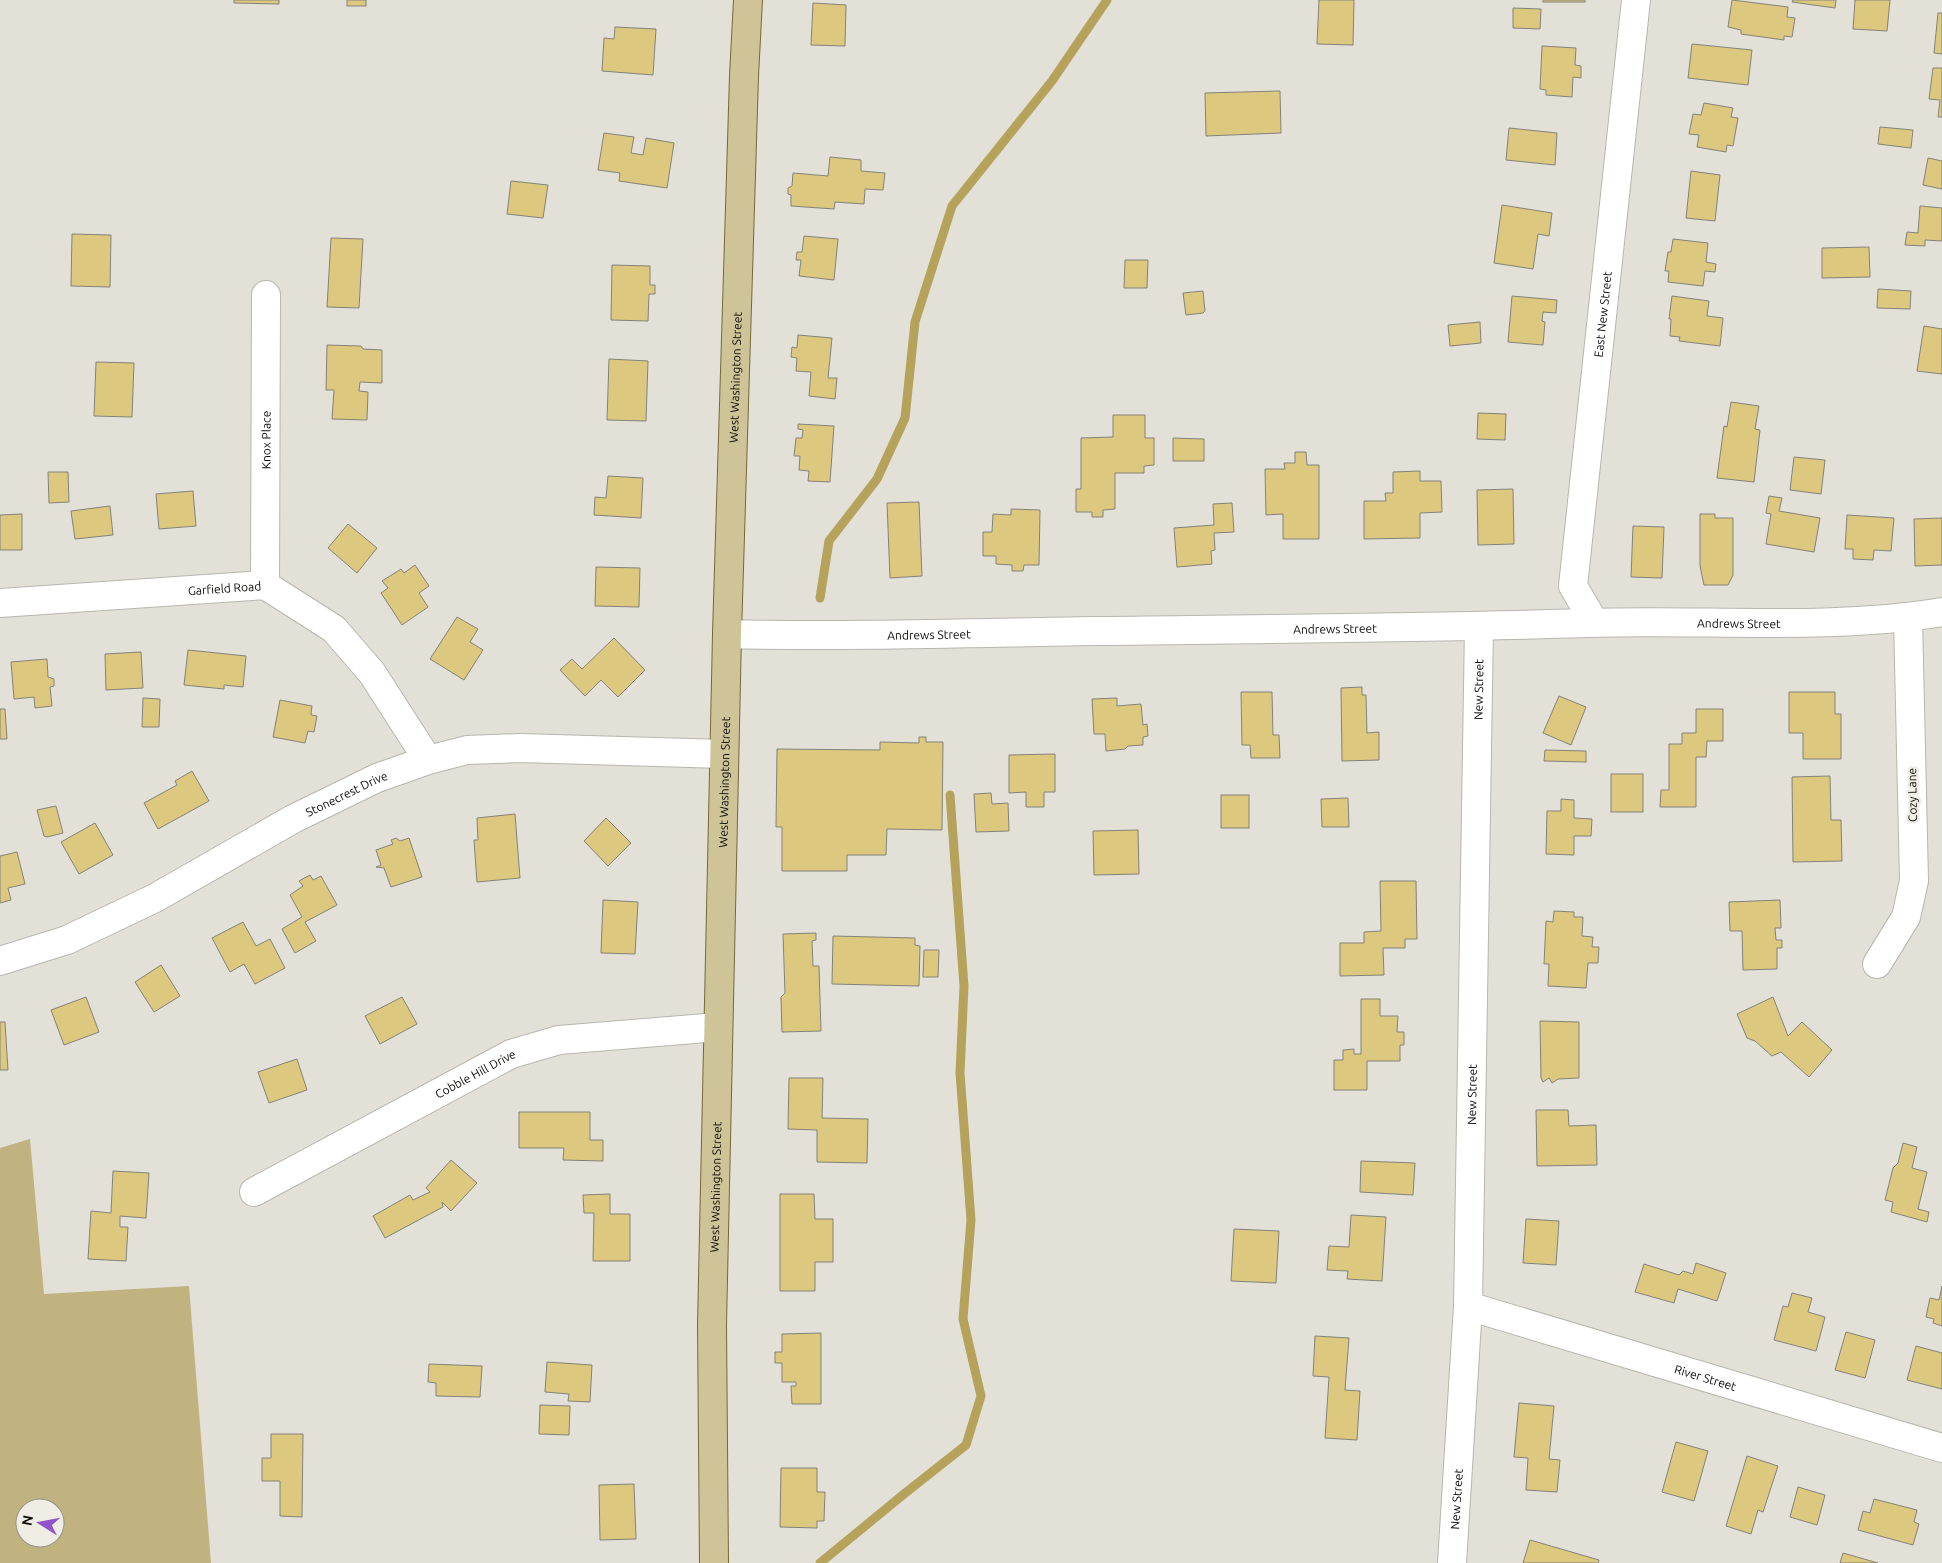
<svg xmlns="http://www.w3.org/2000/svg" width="1942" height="1563" font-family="Ubuntu,sans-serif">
<rect width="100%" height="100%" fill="#e2e0d7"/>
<path fill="#c0b380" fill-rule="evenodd" d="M30,1139l14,155 145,-8 22,277h-211v-415zM25,1508h30v30h-30z"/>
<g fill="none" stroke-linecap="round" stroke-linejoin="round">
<g stroke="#b6a35b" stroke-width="9">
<polyline points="820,598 829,541 877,479 905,418 915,322 952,206 1052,81 1107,0"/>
<polyline points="820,1563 904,1494 966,1445 981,1396 963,1319 971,1220 960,1073 964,986 950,795"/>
</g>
</g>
<g fill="#dcc97f" stroke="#84827a">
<polygon points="234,0 279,0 279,4 234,3"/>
<rect x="347" y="0" width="19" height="6"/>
<polygon points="1319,0 1354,0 1353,45 1317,44"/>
<rect x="1543" y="0" width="42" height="2"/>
<polygon points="1732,0 1788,7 1787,17 1795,18 1792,37 1784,36 1784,40 1741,34 1741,30 1728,27"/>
<polygon points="1793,0 1836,0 1835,8 1792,2"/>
<polygon points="1855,0 1890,0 1887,31 1853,29"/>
<polygon points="813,3 846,5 845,46 811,45"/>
<polygon points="1513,8 1541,9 1540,29 1513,28"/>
<polygon points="1938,13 1942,13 1942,54 1934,53"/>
<polygon points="615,27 656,29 653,75 602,71 604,38 614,39"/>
<polygon points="1692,44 1752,50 1748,85 1688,78"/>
<polygon points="1542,46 1576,48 1575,65 1581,66 1581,78 1573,77 1572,97 1546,95 1546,90 1540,89"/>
<polygon points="1933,68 1942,68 1942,117 1938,117 1940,100 1929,99"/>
<polygon points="1280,91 1281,133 1206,136 1205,93"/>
<polygon points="1704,103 1733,108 1731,117 1738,118 1733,146 1727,145 1726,152 1697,147 1699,135 1689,134 1693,114 1701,115"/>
<polygon points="1880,127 1913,130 1911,148 1878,144"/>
<polygon points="1509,128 1557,133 1555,165 1506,160"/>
<polygon points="604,133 634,137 631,153 643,155 646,138 674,143 667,188 619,181 620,173 598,170"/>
<polygon points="830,157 861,160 861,171 885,173 883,190 865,189 864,204 835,202 834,209 791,206 791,195 788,194 788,188 792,186 793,173 828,176"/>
<polygon points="1928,158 1942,161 1942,189 1923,185"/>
<polygon points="1691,171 1720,175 1715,221 1686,218"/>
<polygon points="511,181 548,185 543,218 507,214"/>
<polygon points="1502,205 1552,213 1549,236 1538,234 1533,269 1494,263"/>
<polygon points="1920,206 1942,208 1942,241 1925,240 1925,246 1905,245 1907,232 1918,233"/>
<polygon points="72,234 111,235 110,287 71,286"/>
<polygon points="804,236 838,239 834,280 799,276 801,260 796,260 797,252 802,252"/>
<polygon points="331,238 363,239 359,308 327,307"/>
<polygon points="1673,239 1708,243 1706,262 1716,264 1715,272 1705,271 1703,286 1668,282 1669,271 1665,271 1668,252 1671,252"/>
<polygon points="1869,247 1870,277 1822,278 1822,248"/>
<polygon points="1125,260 1148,260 1147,288 1124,288"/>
<polygon points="612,265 650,266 650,285 655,285 655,294 649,294 648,321 611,320"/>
<polygon points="1878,289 1911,291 1910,309 1877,308"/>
<polygon points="1203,291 1205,311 1203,313 1186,315 1183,293"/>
<polygon points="1512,296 1557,300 1556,313 1543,312 1542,321 1545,322 1543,345 1508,342"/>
<polygon points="1672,296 1709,301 1707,316 1723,318 1720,346 1679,341 1680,337 1670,336 1671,319 1669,319"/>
<polygon points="1480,322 1481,343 1450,346 1448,325"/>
<polygon points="1924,326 1942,329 1942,374 1917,371"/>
<polygon points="798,335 832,338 828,378 837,378 835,399 809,396 811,372 796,371 797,358 791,357 792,347 797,348"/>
<polygon points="327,345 361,346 363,349 382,350 382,383 360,382 359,391 368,392 367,420 332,419 334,390 326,390"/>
<polygon points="609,359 648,361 646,421 607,420"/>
<polygon points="96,362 134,363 132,417 94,416"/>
<polygon points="1731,402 1759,406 1755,429 1760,430 1754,482 1717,478 1724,426 1727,427"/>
<polygon points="1478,413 1506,414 1505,440 1477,439"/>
<polygon points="1113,415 1145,415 1145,438 1154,438 1154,465 1144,466 1144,473 1115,473 1115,509 1103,510 1103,517 1092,517 1092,512 1076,512 1076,489 1081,489 1081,438 1113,437"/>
<polygon points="798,424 834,426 830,482 808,481 809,471 799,470 800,456 794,456 796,438 802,438 803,430 798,429"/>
<polygon points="1173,438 1204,439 1204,461 1173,461"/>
<polygon points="1295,452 1306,452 1307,465 1319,465 1319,539 1283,539 1283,514 1266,515 1265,469 1285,469 1284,463 1295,463"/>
<polygon points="1794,457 1825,460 1821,494 1790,490"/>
<polygon points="1420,471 1420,481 1441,481 1442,512 1420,513 1420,538 1364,539 1364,501 1386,501 1385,493 1393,493 1393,472"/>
<polygon points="48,472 68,472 69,502 49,503"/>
<polygon points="608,476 643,478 641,518 594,515 595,497 606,498"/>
<polygon points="1513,489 1514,544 1478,545 1477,490"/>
<polygon points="193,491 196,526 159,529 156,494"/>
<polygon points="1769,496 1782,498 1779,511 1820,518 1814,552 1766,544 1771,514 1766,513"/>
<polygon points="919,502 922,576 890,578 887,503"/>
<polygon points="1232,503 1234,532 1214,533 1215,550 1211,551 1212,564 1177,567 1174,528 1214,525 1213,504"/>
<polygon points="110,506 113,535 75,539 71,511"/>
<polygon points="1011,509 1040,510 1039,565 1024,565 1023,571 1012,571 1012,565 996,564 996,556 983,556 983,532 992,532 993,514 1011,515"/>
<polygon points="22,514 22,550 0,550 0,515"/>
<polygon points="1700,514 1715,514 1715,518 1733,518 1733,575 1728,585 1704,585 1700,566"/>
<polygon points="1847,515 1894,518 1891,551 1874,550 1873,560 1853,559 1853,549 1845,549"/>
<polygon points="1942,518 1942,565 1915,566 1914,519"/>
<polygon points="348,524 377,548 357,573 328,548"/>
<polygon points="1633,526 1664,527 1662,578 1631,577"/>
<polygon points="415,565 429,586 419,593 428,607 402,625 381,593 388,588 382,581 401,569 404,573"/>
<polygon points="596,567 640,568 639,607 595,606"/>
<polygon points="457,617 478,629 470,642 483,650 464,680 430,659"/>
<polygon points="614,638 645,670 618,697 601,680 585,696 560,670 572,659 582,669"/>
<polygon points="188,650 246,656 243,687 224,685 224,689 184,685"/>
<polygon points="141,652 143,688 106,690 105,654"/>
<polygon points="47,659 48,677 54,679 54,686 50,687 52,706 35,708 34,697 14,699 11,662"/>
<polygon points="1362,687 1362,695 1366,695 1367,733 1379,732 1379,760 1342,761 1341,688"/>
<polygon points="1241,692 1272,692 1273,735 1279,735 1280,758 1251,758 1250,745 1242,745"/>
<polygon points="1789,692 1835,692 1835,714 1841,714 1841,759 1803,759 1803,733 1789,733"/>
<polygon points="1559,696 1586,707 1571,745 1543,733"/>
<polygon points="143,698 160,699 159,727 142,727"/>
<polygon points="1117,698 1117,706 1141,704 1143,725 1147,724 1148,736 1143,737 1143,745 1128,746 1125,749 1106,751 1105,734 1094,734 1092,699"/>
<polygon points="280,700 312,706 311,715 317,716 314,732 308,731 305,743 273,737"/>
<polygon points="0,709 5,709 7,739 0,739"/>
<polygon points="1696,709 1723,709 1723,741 1707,741 1706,757 1696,757 1696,807 1660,807 1661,790 1669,790 1669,744 1682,744 1682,733 1696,733"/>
<polygon points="919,737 926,737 926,742 943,742 942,830 887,829 886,855 847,855 847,871 782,871 782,827 776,827 777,749 880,750 880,742 919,743"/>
<polygon points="1545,750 1586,751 1586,762 1544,761"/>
<polygon points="1055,754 1055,792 1044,792 1044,807 1026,807 1026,792 1009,793 1009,755"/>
<polygon points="192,771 209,801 158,829 144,803 177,785 175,781"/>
<rect x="1611" y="774" width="32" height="38"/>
<polygon points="1830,776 1831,820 1841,820 1842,861 1793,862 1792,777"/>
<polygon points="991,793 992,804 1008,803 1009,831 976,832 974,794"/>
<rect x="1221" y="795" width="28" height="33"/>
<polygon points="1348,798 1349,827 1322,827 1321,799"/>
<polygon points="1561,799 1574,800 1574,818 1592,819 1591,836 1574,836 1574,855 1546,854 1547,811 1561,811"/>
<polygon points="56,806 63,833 47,837 44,836 37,810"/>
<polygon points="515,814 520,878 477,882 474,840 478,840 477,818"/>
<polygon points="606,818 631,843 608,866 584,841"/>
<polygon points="95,823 113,855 79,874 61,842"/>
<polygon points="1138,830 1139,874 1094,875 1093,831"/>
<polygon points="396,838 400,841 409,838 422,877 391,887 384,868 376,867 381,865 376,850 393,844 391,840"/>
<polygon points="17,852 25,884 8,888 11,900 0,903 0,856"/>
<polygon points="310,875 313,880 321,876 337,905 305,922 316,941 295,953 282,929 302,917 290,895 303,886 299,881"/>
<polygon points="1380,881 1416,881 1417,939 1405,939 1405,948 1383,948 1384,975 1340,976 1340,943 1364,943 1364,932 1381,931"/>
<polygon points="603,900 638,902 635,954 601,953"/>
<polygon points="1780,900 1781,928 1775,928 1776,940 1782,940 1782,948 1777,948 1777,969 1743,970 1742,931 1730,931 1729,902"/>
<polygon points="1554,911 1574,912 1574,917 1583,917 1582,936 1593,937 1592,947 1599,947 1598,963 1588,963 1586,988 1548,986 1549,964 1544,964 1546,921 1553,922"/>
<polygon points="243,922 256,946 270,939 285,968 255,984 244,964 230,972 212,938"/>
<polygon points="816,933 816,940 812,941 813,966 819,966 821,1031 782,1032 781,997 785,993 783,934"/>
<polygon points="833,936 915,938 915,945 920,946 919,986 832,984"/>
<polygon points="924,950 939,950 938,977 923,977"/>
<polygon points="161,965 180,996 154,1012 135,982"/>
<polygon points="86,997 99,1032 64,1045 51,1010"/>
<polygon points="402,997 417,1024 380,1044 365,1016"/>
<polygon points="1773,997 1788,1036 1802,1022 1832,1050 1809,1077 1781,1052 1772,1056 1755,1041 1747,1038 1737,1014"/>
<polygon points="1361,999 1380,999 1380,1016 1398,1016 1397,1032 1404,1032 1404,1045 1400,1045 1400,1061 1367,1061 1367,1090 1334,1090 1334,1060 1343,1060 1343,1050 1354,1049 1354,1054 1361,1054"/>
<polygon points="1540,1021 1579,1022 1579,1078 1558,1079 1552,1083 1549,1078 1543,1082 1541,1078"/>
<polygon points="0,1022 5,1022 8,1070 0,1070"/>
<polygon points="297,1059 307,1090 269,1103 258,1072"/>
<polygon points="789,1078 823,1078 822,1118 868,1119 867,1163 817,1162 817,1130 788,1129"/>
<polygon points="1536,1110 1568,1110 1569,1126 1596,1125 1597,1165 1537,1166"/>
<polygon points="519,1112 590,1112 590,1140 603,1140 603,1161 563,1160 564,1148 519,1148"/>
<polygon points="1903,1143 1917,1147 1912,1168 1927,1172 1918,1209 1929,1212 1927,1222 1891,1212 1893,1202 1885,1200 1893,1168 1898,1163"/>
<polygon points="451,1160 477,1183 451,1211 442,1202 443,1207 385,1238 373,1216 410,1195 413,1200 430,1192 426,1188"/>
<polygon points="1361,1161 1415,1163 1413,1195 1360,1192"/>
<polygon points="113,1171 149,1173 146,1218 120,1216 120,1227 128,1227 126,1261 88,1259 91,1211 111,1213"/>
<polygon points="610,1194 610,1214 630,1214 630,1261 593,1261 594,1213 584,1213 583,1195"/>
<polygon points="780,1194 814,1194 815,1219 833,1219 833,1262 815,1262 815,1291 780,1291"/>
<polygon points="1351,1215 1386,1217 1382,1281 1347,1279 1348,1271 1327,1270 1329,1246 1349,1247"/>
<polygon points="1526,1219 1559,1221 1556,1265 1523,1263"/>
<polygon points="1234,1229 1279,1231 1276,1283 1231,1281"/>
<polygon points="1696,1263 1726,1273 1717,1301 1678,1289 1674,1303 1635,1292 1644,1264 1679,1275 1683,1271 1693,1274"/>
<polygon points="1942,1286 1942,1326 1933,1323 1934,1319 1926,1317 1930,1298 1939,1300"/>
<polygon points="1792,1293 1812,1298 1808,1312 1825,1317 1816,1351 1774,1340 1783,1306 1788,1307"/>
<polygon points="1846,1332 1875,1340 1865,1378 1835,1370"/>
<polygon points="821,1333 821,1404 792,1404 791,1386 796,1386 796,1382 782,1382 782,1363 775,1363 775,1352 782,1352 782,1334"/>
<polygon points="1315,1336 1349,1338 1345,1390 1360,1391 1357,1440 1325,1438 1329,1377 1313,1376"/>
<polygon points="1916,1346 1942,1353 1942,1389 1907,1380"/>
<polygon points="547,1362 592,1365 590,1402 568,1401 569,1394 545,1392"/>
<polygon points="429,1364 482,1366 480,1397 436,1396 436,1383 428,1382"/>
<polygon points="1519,1403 1554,1406 1549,1459 1560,1460 1557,1492 1526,1490 1528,1458 1514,1457"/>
<polygon points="540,1405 570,1406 569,1435 539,1434"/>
<polygon points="271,1434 303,1434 302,1517 280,1516 280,1481 262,1481 262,1458 271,1458"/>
<polygon points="1676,1442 1708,1451 1694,1501 1662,1492"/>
<polygon points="1747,1456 1778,1466 1763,1512 1758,1510 1751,1534 1726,1526"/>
<polygon points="781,1468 817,1468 817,1492 825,1492 824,1521 817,1521 817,1528 780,1527"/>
<polygon points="634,1484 636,1539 600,1540 599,1485"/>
<polygon points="1798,1487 1825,1495 1817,1525 1790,1517"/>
<polygon points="1874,1499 1917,1510 1914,1522 1919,1524 1913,1545 1858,1530 1863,1511 1870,1513"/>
<polygon points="1530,1540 1599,1560 1598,1563 1523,1563"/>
<polygon points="1843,1553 1878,1563 1840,1563"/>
</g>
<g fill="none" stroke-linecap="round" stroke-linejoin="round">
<defs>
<g id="minor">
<path id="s1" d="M265,585l1,-290"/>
<path id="s2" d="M0,603l265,-18 69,44 38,44 56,87"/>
<path id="s3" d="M1594,622l-21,-36 63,-586"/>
<path id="s4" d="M727,634c122,3 244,-1 366,-3 165,-2 330,-3 495,-8 118,-4 237,8 354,-11"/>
<path id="s5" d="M0,961l67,-21 88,-42 138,-79 84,-41 51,-18 39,-10 53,-2 204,6"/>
<polyline points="1877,964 1906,917 1914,881 1908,618"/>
<path id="s6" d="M254,1192l257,-138 48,-14 159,-13"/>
<path id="s7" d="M1468,1306l474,142"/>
<path id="s8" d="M1452,1563l16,-257 11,-680"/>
</g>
<g id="major">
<path id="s9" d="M714,1563l-2,-238 15,-691 17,-558 4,-76"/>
</g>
</defs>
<use href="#minor" stroke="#b8b6ae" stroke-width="30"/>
<use href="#major" stroke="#766938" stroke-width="30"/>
<use href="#minor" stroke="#fff" stroke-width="28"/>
<use href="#major" stroke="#cfc497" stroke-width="28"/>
</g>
<g text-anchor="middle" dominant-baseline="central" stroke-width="5" stroke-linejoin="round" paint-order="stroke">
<g font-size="12" fill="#0c0b09" stroke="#efede4">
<text stroke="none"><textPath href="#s3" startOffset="315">East New Street</textPath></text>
<text stroke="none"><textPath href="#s9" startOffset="1186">West Washington Street</textPath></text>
<text stroke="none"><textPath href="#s1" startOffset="145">Knox Place</textPath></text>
<text stroke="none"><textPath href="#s2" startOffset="225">Garfield Road</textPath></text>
<text stroke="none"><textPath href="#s4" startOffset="1012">Andrews Street</textPath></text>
<text stroke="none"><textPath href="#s4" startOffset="608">Andrews Street</textPath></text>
<text stroke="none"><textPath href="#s4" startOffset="202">Andrews Street</textPath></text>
<text stroke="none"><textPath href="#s8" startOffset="874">New Street</textPath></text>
<text stroke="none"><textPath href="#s9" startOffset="781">West Washington Street</textPath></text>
<text stroke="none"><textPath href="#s5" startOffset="386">Stonecrest Drive</textPath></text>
<text transform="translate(1912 795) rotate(-91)">Cozy Lane</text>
<text stroke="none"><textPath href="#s6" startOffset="251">Cobble Hill Drive</textPath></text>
<text stroke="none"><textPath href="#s8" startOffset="469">New Street</textPath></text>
<text stroke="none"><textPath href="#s9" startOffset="376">West Washington Street</textPath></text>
<text stroke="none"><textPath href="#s7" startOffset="248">River Street</textPath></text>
<text stroke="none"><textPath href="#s8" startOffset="64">New Street</textPath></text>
</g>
</g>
<g transform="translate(40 1523) rotate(281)"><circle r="24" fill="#efede4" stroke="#94938c"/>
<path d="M0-4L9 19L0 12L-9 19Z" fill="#9053ca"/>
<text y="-8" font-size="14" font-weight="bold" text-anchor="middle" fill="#0c0b09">N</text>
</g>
</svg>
